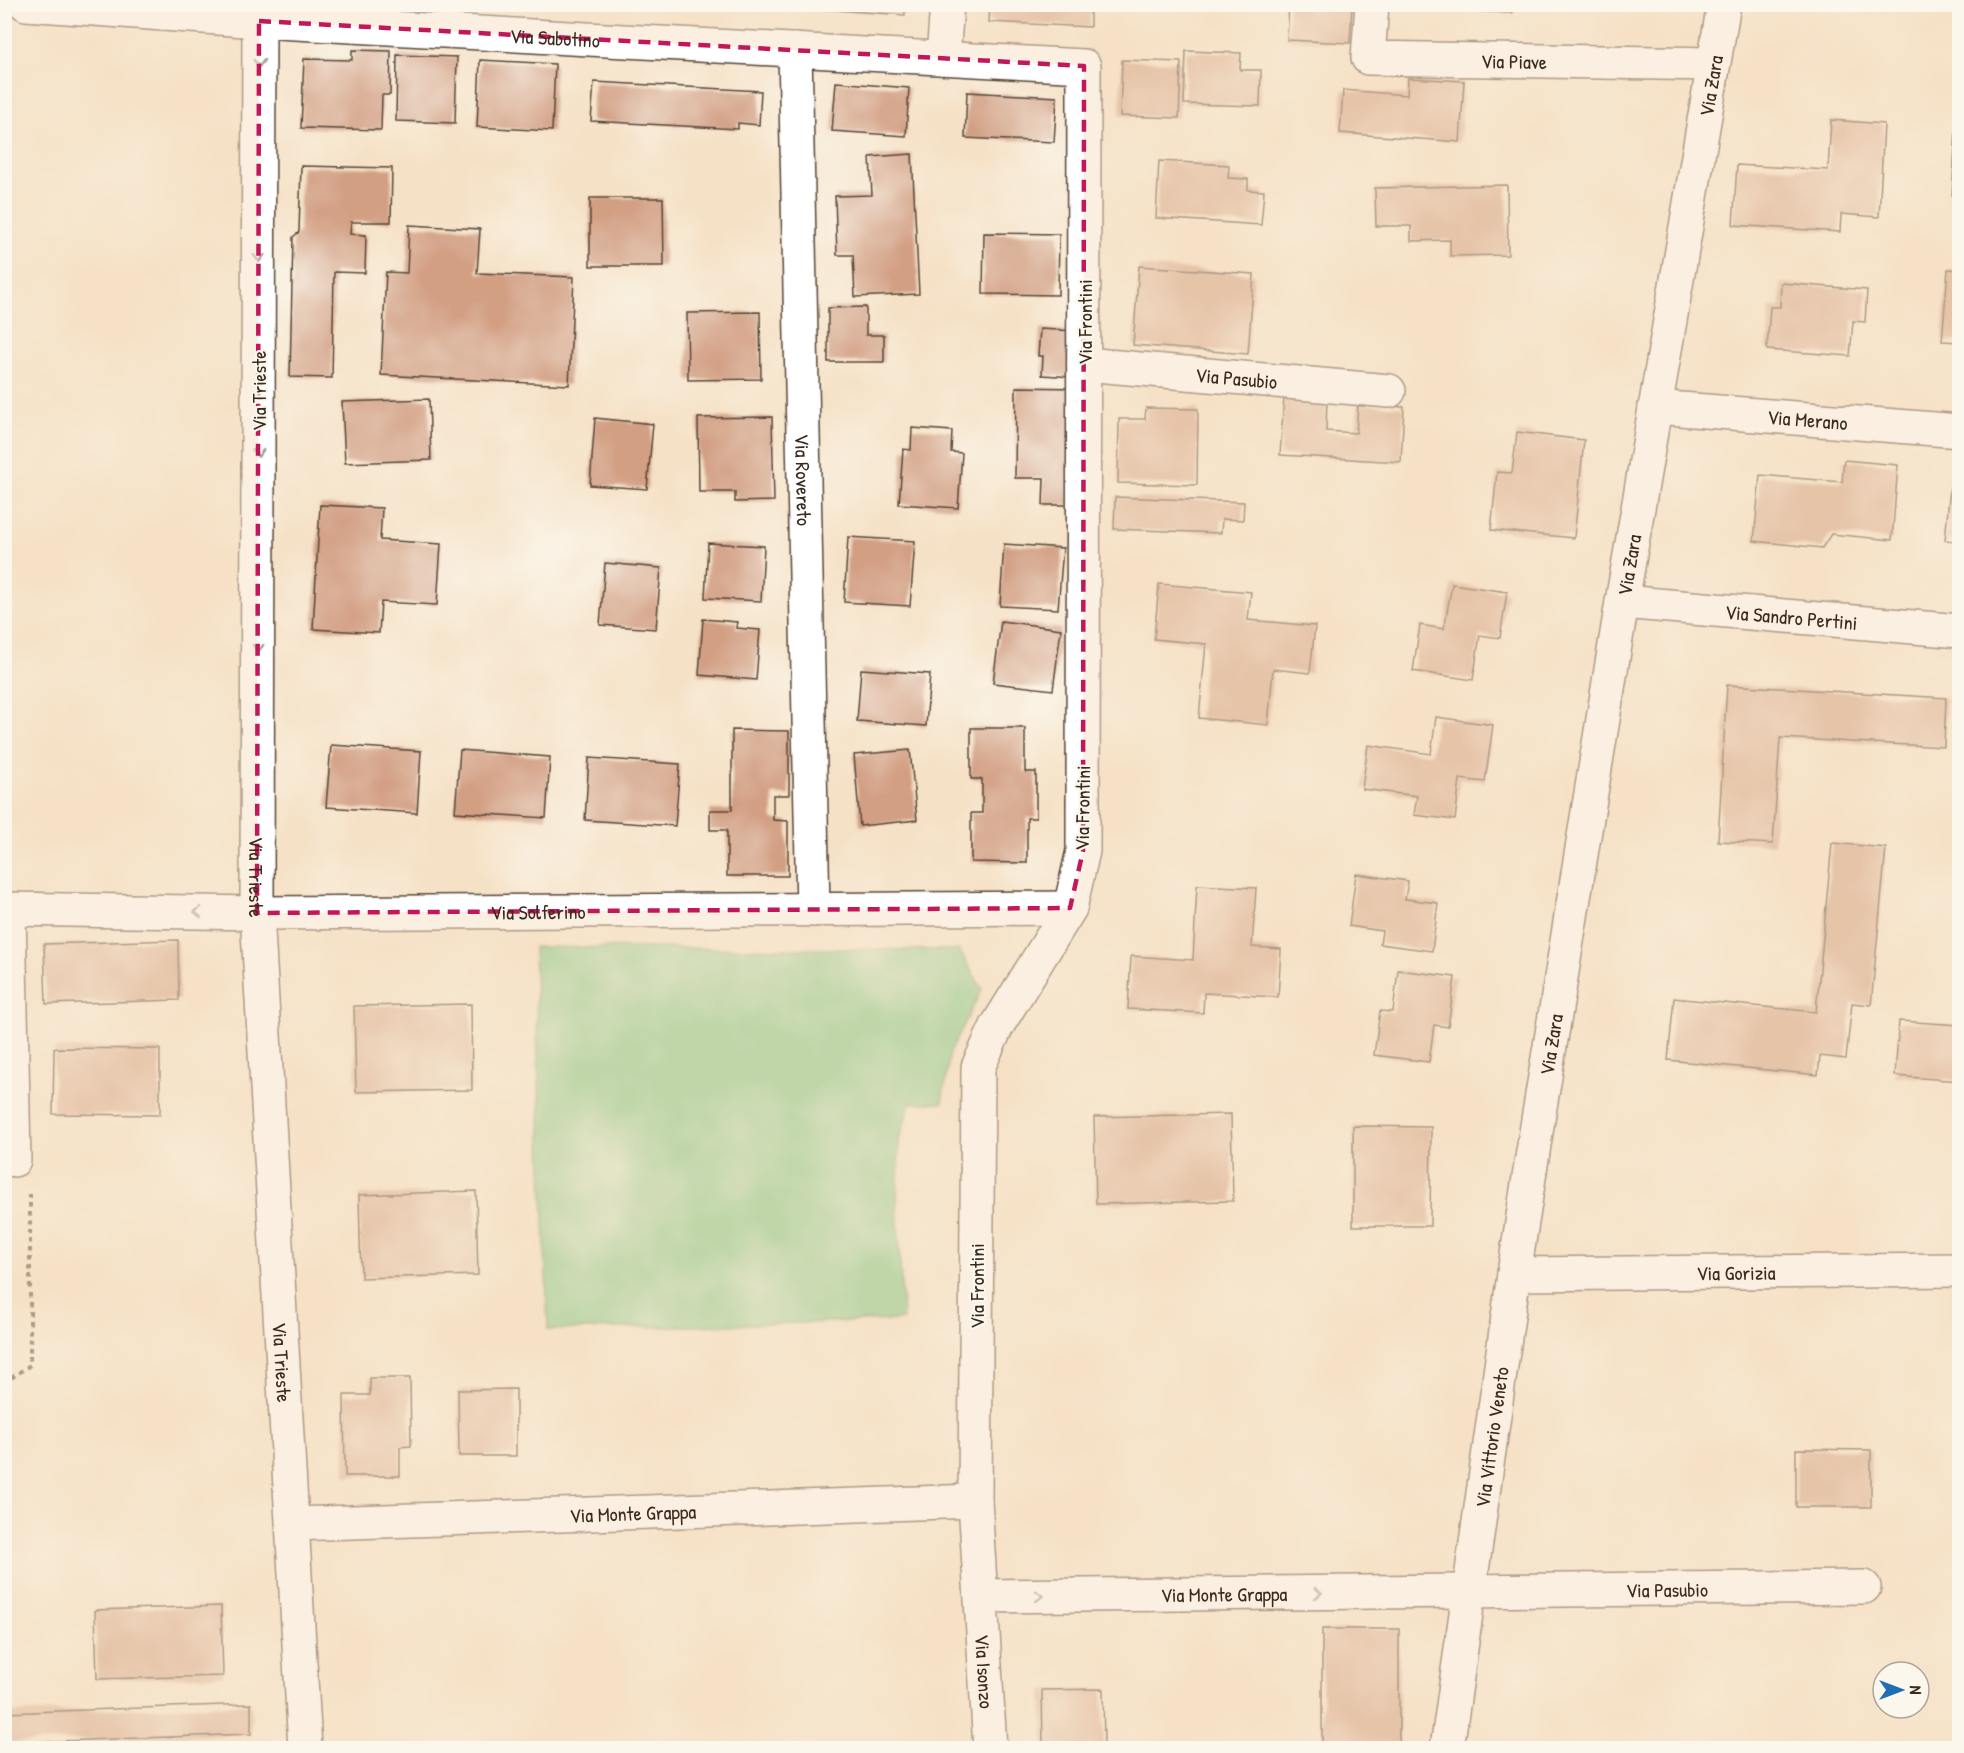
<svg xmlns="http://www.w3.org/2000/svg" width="1964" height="1753" font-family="'Patrick Hand',sans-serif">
<rect width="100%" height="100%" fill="#fbf7ec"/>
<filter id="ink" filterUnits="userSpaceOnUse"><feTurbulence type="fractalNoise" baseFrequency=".0167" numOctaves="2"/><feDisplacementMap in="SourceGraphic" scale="12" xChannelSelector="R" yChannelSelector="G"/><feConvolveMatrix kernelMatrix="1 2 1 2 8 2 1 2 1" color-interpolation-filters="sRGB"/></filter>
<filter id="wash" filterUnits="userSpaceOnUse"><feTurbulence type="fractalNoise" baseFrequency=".008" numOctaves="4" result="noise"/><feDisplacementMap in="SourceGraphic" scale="24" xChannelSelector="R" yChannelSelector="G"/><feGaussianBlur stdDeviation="1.35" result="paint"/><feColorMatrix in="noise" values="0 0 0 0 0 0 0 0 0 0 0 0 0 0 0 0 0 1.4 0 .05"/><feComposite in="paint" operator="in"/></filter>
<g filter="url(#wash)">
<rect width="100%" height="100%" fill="#f5e1c6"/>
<polygon fill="#7ec886" stroke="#5c7952" stroke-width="1.5" points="534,947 959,950 982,989 950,1052 942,1103 910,1103 899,1140 897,1204 903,1320 548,1330"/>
<g id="blocks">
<g fill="#d29f83">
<polygon points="806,4 905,4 905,15 806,8"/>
<polygon points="990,4 1090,4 1090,27 989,22"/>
<polygon points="1289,4 1352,4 1350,43 1287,40"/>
<polygon points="1449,4 1512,4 1512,13 1449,10"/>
<polygon points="352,50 391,51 390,95 382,95 381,130 301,128 304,59 352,60"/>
<polygon points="1186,51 1241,53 1240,70 1261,70 1260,106 1184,104"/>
<polygon points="397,55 457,57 455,123 396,121"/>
<polygon points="480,60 555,64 552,131 477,127"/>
<polygon points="1122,60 1181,62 1179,118 1120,116"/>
<polygon points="1408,78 1464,81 1460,142 1340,133 1343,90 1407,95"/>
<polygon points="594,82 761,91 759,125 738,123 738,129 591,121"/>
<polygon points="836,82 909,88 906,136 832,131"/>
<polygon points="967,92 1057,97 1054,142 965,138"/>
<polygon points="1831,120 1884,124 1879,217 1841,214 1840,232 1733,225 1737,165 1828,170"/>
<polygon points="1956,128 1960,128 1960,195 1952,195"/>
<polygon points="912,154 919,294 855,297 853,255 837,255 835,196 872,195 870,157"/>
<polygon points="1159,161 1229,165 1228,178 1248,179 1248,190 1264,191 1261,225 1156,218"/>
<polygon points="301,166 392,168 391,222 351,222 350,234 366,235 365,273 334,272 332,378 290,377 293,237 299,232"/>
<polygon points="1507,185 1508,255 1450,256 1450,240 1411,241 1411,226 1376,226 1375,188"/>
<polygon points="590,198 663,198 664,266 590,266"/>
<polygon points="409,225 480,229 477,273 574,277 569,385 381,375 386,272 407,273"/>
<polygon points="984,233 1059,234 1058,295 983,294"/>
<polygon points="1139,266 1254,274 1248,354 1133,345"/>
<polygon points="1948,269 1960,270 1960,342 1942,341"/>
<polygon points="1781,283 1867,290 1865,322 1853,321 1850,356 1767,350 1770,307 1780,307"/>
<polygon points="866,307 866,335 884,335 884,362 828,362 828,308"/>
<polygon points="760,312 761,379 688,380 687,313"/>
<polygon points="1040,329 1076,331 1073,377 1042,375 1043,356 1038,356"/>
<polygon points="1016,387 1075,388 1074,505 1043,505 1044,478 1015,478"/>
<polygon points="1284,397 1327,399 1326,431 1356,433 1358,404 1404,407 1401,462 1280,455"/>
<polygon points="429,399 431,460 345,463 342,402"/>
<polygon points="1146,408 1198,409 1197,485 1118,483 1119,419 1145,419"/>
<polygon points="772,417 774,501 735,502 735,492 699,492 698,418"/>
<polygon points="595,418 653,424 647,489 590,485"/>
<polygon points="912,428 952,431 951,452 962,453 958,508 899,504 903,449 911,450"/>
<polygon points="1517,432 1584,440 1574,538 1491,530 1497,472 1512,473"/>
<polygon points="1844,460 1898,465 1892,540 1831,534 1822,548 1754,541 1760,475 1842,482"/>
<polygon points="1950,487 1960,488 1960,542 1945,540"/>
<polygon points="1115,497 1244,502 1243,520 1222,519 1221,533 1114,529"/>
<polygon points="320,505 382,508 380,540 441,544 437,605 381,602 379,633 313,629"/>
<polygon points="848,537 915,541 910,606 844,602"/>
<polygon points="708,543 764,546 761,601 705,598"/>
<polygon points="1004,544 1063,548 1058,609 1000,606"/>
<polygon points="605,563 661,568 656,629 600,625"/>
<polygon points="1159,584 1251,592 1248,620 1315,626 1310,673 1273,669 1268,725 1199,718 1206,644 1154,639"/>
<polygon points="1452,584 1507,592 1500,638 1480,635 1473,680 1413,671 1420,625 1444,629"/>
<polygon points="703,619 737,622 736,628 760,630 756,680 699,675"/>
<polygon points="1001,621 1061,629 1053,690 993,683"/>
<polygon points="861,669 930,674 926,726 857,721"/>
<polygon points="1727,685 1946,698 1944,747 1780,738 1773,844 1718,841"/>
<polygon points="1436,717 1493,725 1485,782 1460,779 1455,820 1414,815 1417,796 1362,789 1368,745 1431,754"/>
<polygon points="971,728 1025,728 1025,772 1036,772 1036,818 1027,818 1027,863 971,862 971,813 982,813 982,779 971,779"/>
<polygon points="732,730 789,731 789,795 773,795 773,820 788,821 788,876 727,876 727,830 710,830 710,810 732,810"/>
<polygon points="331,745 421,751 417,813 326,807"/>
<polygon points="460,750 550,757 546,818 455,812"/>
<polygon points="910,750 917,820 860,826 854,755"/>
<polygon points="589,758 680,764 675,826 585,820"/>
<polygon points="1832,843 1886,848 1871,1005 1852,1003 1846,1059 1820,1056 1818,1075 1668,1060 1674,998 1816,1012"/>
<polygon points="1356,874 1408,881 1405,899 1438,903 1432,951 1380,944 1382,931 1349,926"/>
<polygon points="1197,885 1256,888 1252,947 1281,949 1278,997 1204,993 1203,1013 1128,1009 1131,956 1193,960"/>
<polygon points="178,940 179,1000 46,1004 44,944"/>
<polygon points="1398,970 1455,977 1448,1027 1434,1025 1429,1062 1374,1055 1380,1011 1393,1012"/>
<polygon points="471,1004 472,1090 356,1092 354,1006"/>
<polygon points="1899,1021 1960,1025 1960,1081 1895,1076"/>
<polygon points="54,1048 160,1049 160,1115 53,1114"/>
<polygon points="1231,1114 1233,1201 1096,1204 1094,1117"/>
<polygon points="1353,1126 1431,1127 1430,1226 1353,1226"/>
<polygon points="476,1191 478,1275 361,1278 359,1195"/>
<polygon points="370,1378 410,1378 411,1446 400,1447 400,1476 345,1476 344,1395 370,1395"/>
<polygon points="516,1389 516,1456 459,1456 458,1390"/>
<polygon points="1796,1449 1871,1450 1871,1507 1796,1507"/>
<polygon points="221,1606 223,1676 97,1679 95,1610"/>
<rect x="1322" y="1629" width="77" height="119"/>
<polygon points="1103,1689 1104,1748 1043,1748 1042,1690"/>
<polygon points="251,1704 251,1734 4,1743 4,1713"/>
</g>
</g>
</g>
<g filter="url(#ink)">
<use href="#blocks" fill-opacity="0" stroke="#574537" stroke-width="1.5"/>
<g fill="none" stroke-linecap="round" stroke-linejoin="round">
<defs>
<g id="minor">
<path id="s1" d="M26,4l233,17 825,45 -1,785 -13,57 -73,118 -19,41 -3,434 15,247"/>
<path id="s2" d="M259,4l-2,909 48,835"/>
<path id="s3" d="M1372,4l-4,54 345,6"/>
<path id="s4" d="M795,50l18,860"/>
<polyline points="943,58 947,4"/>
<path id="s5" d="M1084,364l305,27"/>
<path id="s6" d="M1655,407l305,24"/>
<path id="s7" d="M1622,602l338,29"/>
<path id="s8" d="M4,909l253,4 813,-5"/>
<polyline points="9,909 14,1160"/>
<path id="s9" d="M1514,1274l446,-4"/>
<path id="s10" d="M293,1524l682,-23"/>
<path id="s11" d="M981,1596l883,-9"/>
<path id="s12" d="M1447,1748l67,-474 23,-148 85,-524 102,-598"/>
</g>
</defs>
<use href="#minor" stroke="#574537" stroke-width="36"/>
<polyline stroke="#574537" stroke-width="4" stroke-dasharray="4.5 4.5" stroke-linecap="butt" points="4,1383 30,1365 30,1191"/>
<use href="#minor" stroke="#fff" stroke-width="33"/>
</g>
<defs><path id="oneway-chevron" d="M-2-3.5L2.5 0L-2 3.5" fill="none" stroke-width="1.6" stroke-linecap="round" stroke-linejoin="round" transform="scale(1.5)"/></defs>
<g stroke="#a79f9a">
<use href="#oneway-chevron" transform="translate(259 63) rotate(90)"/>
<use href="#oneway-chevron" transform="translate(259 258) rotate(90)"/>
<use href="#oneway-chevron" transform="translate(258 453) rotate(90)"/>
<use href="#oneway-chevron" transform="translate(258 648) rotate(90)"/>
<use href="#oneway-chevron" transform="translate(198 912) rotate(-179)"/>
<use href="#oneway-chevron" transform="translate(1318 1593) rotate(-1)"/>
<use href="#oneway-chevron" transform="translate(1039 1596) rotate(-1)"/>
</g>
</g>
<path d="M0 0H1964V1753H0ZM259,21l825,45 -1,785 -13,57 -813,5z" fill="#f5e1c6" fill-opacity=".55" fill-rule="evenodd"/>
<path fill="none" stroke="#c2185b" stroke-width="4.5" stroke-dasharray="12 8" stroke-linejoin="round" d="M259,21l825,45 -1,785 -13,57 -813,5z"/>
<g text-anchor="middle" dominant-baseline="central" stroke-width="4.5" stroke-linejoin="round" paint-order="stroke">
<g font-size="20" fill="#3b2a1e" stroke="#fbf7ec">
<text stroke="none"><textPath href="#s1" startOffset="530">Via Sabotino</textPath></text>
<text stroke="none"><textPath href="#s3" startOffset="200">Via Piave</textPath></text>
<text stroke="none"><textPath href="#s12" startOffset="1683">Via Zara</textPath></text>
<text transform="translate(1084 322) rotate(-90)">Via Frontini</text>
<text stroke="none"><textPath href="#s5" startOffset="153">Via Pasubio</textPath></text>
<text transform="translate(258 391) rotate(-90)">Via Trieste</text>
<text stroke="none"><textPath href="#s6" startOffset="153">Via Merano</textPath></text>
<text stroke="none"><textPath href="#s4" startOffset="430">Via Rovereto</textPath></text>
<text stroke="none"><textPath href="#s12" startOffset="1197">Via Zara</textPath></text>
<text stroke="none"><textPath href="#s7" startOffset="170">Via Sandro Pertini</textPath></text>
<text transform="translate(1082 808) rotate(-89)">Via Frontini</text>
<text stroke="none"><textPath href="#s2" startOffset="873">Via Trieste</textPath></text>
<text stroke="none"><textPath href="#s8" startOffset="534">Via Solferino</textPath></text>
<text stroke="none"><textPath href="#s12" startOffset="711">Via Zara</textPath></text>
<text stroke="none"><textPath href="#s9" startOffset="222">Via Gorizia</textPath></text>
<text transform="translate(976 1286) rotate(-90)">Via Frontini</text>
<text stroke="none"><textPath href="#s2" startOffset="1359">Via Trieste</textPath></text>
<text stroke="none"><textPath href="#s12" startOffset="314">Via Vittorio Veneto</textPath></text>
<text stroke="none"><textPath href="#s10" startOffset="340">Via Monte Grappa</textPath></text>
<text stroke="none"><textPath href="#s11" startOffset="686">Via Pasubio</textPath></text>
<text stroke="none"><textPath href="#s11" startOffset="243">Via Monte Grappa</textPath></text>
<text stroke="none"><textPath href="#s1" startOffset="2692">Via Isonzo</textPath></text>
</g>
</g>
<rect width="1964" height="1753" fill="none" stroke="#fbf7ec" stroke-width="24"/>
<g transform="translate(1901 1690) rotate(90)"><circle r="28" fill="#fbf7ec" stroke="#aea59a" stroke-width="1.5"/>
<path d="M0-4.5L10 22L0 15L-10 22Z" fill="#1f6fb2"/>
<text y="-9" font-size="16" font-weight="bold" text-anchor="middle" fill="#3b2a1e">N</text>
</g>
</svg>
